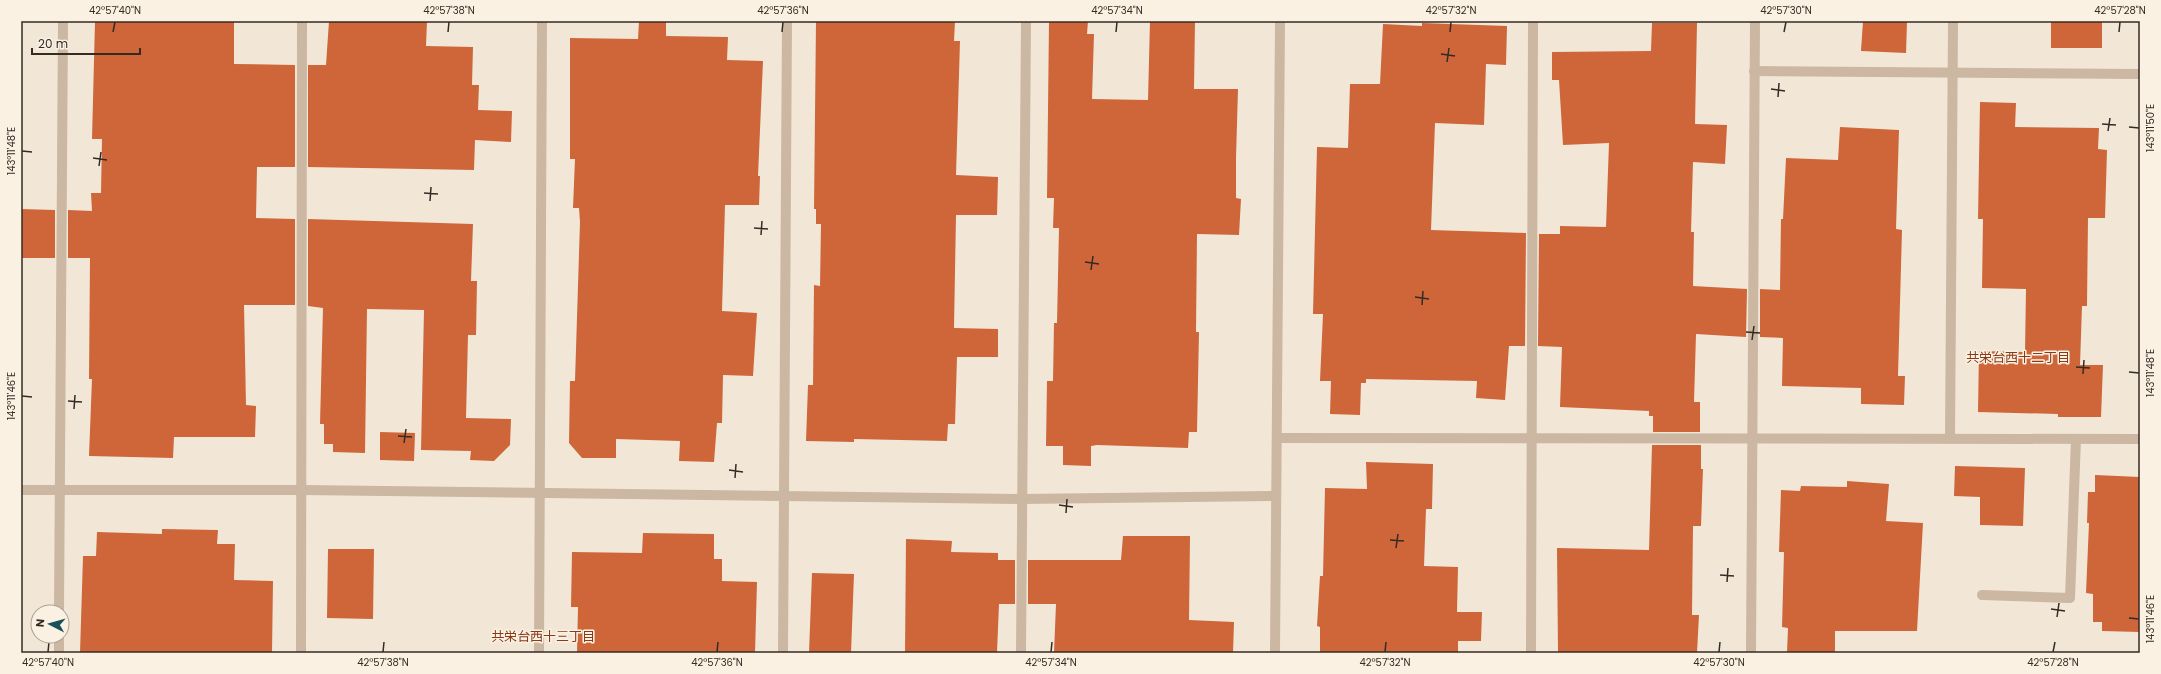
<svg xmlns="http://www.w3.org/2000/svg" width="2161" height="674" font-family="Poppins,'Noto Sans JP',sans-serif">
<rect width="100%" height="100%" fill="#f2e7d7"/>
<g fill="#ce6639">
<polygon points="95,21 234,21 234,64 295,65 295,167 257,167 256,218 295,219 295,305 244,305 246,405 256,406 255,437 174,437 173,458 89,456 92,379 89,379 90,258 68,258 68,210 92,211 91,193 101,193 102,139 92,139"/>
<polygon points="329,21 427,21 426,46 473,47 472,85 479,85 478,110 512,111 511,142 475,140 474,170 308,167 308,65 326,65"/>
<polygon points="639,21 666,21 666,36 728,37 727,60 763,61 758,176 760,176 759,205 725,205 722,311 757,313 753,376 723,375 722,423 717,423 714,462 679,461 680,441 616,439 616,458 582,458 569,443 570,381 575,381 580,222 579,208 573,208 575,159 570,159 570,38 638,39"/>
<polygon points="816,21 955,21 954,41 960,41 956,175 998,177 997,215 956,215 954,328 998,329 998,357 957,357 955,424 948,424 947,441 854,439 854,442 806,441 808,385 813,385 814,285 820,286 821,224 816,224 816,209 814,209"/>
<polygon points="1049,21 1088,21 1087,34 1094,34 1092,99 1148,100 1150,21 1195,21 1194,89 1238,89 1236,158 1236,198 1241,199 1239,235 1197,234 1196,332 1199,332 1197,432 1189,432 1188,448 1097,445 1091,446 1091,466 1063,465 1063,446 1046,446 1047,381 1053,381 1054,323 1057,323 1059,228 1053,228 1054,198 1047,198"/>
<polygon points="1863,21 1907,21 1906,53 1861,51"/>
<rect x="2051" y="21" width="51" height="27"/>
<polygon points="1422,23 1507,26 1506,65 1486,64 1484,125 1435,123 1431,230 1526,233 1525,346 1509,346 1505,400 1476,398 1477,381 1366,379 1366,383 1361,383 1360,415 1330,414 1331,381 1320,381 1323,314 1313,314 1317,147 1348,148 1350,84 1380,84 1383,24 1422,26"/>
<polygon points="1652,23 1697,23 1695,124 1727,125 1725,164 1693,162 1691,232 1694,232 1693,286 1747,289 1746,337 1696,334 1694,402 1700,402 1700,432 1653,432 1653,416 1649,416 1649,411 1560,407 1562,347 1538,346 1539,234 1560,234 1560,226 1606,227 1609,143 1563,145 1559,80 1552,80 1552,52 1651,51"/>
<polygon points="1980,102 2016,103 2015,127 2099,128 2098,149 2107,150 2105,218 2088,218 2087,306 2082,306 2080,365 2103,365 2101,417 2058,417 2058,414 1978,412 1979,351 2025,352 2026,289 1982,288 1983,219 1978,219"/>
<polygon points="1840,127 1899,130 1896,229 1902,230 1898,376 1905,376 1904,405 1861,404 1861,388 1782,386 1783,338 1760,337 1760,289 1780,290 1781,219 1783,219 1786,158 1838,160"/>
<polygon points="21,209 55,210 55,258 21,258"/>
<polygon points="308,219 473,224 471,281 477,281 476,335 468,335 466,418 511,419 510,445 494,461 470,460 471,451 421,450 424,310 367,309 365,453 333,452 333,444 324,444 324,424 320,424 323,308 308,306"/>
<polygon points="380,432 415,433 414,461 380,460"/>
<polygon points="1652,445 1701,445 1701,469 1703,469 1701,526 1693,526 1692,615 1699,615 1697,653 1558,653 1557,548 1649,550"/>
<polygon points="1366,462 1433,464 1432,509 1426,509 1424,566 1458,567 1457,612 1482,612 1481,641 1458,641 1458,653 1320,653 1320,627 1317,626 1320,576 1323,576 1325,488 1367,489"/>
<polygon points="1955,466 2025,468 2023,526 1980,525 1980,497 1954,496"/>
<polygon points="2095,475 2140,477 2140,632 2102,631 2102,622 2093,622 2093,594 2086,593 2089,523 2087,523 2088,492 2095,492"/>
<polygon points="1847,481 1889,484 1886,521 1923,523 1917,631 1835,631 1835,653 1787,653 1788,628 1782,627 1784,552 1779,552 1781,490 1800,491 1801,486 1847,487"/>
<polygon points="162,529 218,530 217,544 235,544 234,580 273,581 272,653 80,653 83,556 96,556 97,532 162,534"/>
<polygon points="643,533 714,534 714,559 722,559 722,581 757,582 755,653 577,653 578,607 571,607 572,552 642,553"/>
<polygon points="1123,536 1190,536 1189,620 1234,622 1233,653 1054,653 1056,604 1028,604 1028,560 1121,560"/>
<polygon points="906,539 952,541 951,552 998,553 998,560 1015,560 1015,604 999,604 997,653 905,653"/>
<polygon points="328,549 374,549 373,619 327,618"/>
<polygon points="812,573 854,574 851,653 809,653"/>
</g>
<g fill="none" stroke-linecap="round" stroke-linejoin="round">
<g stroke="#cbb7a2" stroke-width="10">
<polyline points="1754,71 2140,74"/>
<polyline points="1278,438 2140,439"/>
<polyline points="1950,438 1953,21"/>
<polyline points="21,490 301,490 1021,499 1275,496"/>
<polyline points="1982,595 2070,598 2076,439"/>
<polyline points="59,612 63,21"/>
<polyline points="59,636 59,653"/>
<polyline points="301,653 302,21"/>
<polyline points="539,653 542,21"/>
<polyline points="783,653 787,21"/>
<polyline points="1021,653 1026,21"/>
<polyline points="1275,653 1280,21"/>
<polyline points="1531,653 1533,21"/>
<polyline points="1751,653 1755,21"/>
</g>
</g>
<path fill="none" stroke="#352b25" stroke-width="1.5" d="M113,32l2,-10M448,32l1,-10M782,32l1,-10M1116,32l1,-10M1450,32l1,-10M1784,32l2,-10M2119,32l1,-10M1441,54l14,2M1447,62l2,-14M1771,89l14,2M1778,97l1,-14M2102,124l14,1M2129,127l10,1M2108,131l2,-13M22,151l10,1M93,158l14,2M99,166l2,-14M424,193l14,1M430,201l1,-14M754,228l14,1M761,235l1,-14M1085,262l14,2M1091,270l2,-14M1415,297l14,2M1422,305l1,-14M1746,332l14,1M1752,340l2,-14M2076,367l14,1M2129,372l10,1M2083,374l1,-14M22,396l10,1M68,401l14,1M74,409l1,-14M398,436l14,1M404,443l2,-14M729,470l14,2M735,478l1,-14M1059,505l14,2M1066,513l1,-14M1390,540l14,1M1396,548l2,-14M1720,575l14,1M1727,582l1,-14M2051,609l14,2M2057,617l2,-14M2129,618l10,1M48,652l1,-10M383,652l1,-10M717,652l1,-10M1051,652l1,-10M1385,652l1,-10M1719,652l1,-10M2053,652l2,-10"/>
<g text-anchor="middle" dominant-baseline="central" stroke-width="3" stroke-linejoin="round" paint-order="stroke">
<g font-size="13" fill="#893a19" stroke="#faf1e3">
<text x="2018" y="357">共栄台西十二丁目</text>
<text x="543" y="636">共栄台西十三丁目</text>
</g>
</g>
<rect width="2161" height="674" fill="none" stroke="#faf1e3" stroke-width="44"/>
<g transform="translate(50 624) rotate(276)"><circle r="19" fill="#faf1e3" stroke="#aba297"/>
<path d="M0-3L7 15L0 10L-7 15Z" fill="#185159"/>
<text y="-6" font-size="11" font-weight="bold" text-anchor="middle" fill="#352b25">N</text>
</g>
<path d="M32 48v6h108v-6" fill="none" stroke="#352b25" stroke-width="2"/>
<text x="38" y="48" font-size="12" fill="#352b25" stroke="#faf1e3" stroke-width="3" paint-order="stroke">20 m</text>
<rect x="22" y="22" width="2117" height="630" fill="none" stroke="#352b25" stroke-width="1.5"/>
<g font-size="10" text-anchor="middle" fill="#352b25">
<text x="115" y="14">42°57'40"N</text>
<text x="449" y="14">42°57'38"N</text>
<text x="783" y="14">42°57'36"N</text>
<text x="1117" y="14">42°57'34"N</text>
<text x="1451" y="14">42°57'32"N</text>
<text x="1786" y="14">42°57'30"N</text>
<text x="2120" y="14">42°57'28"N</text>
<text transform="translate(2150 128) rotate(-90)" y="4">143°11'50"E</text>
<text transform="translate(11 151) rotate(-90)" y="4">143°11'48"E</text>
<text transform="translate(2150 373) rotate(-90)" y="4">143°11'48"E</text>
<text transform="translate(11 396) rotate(-90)" y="4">143°11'46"E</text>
<text transform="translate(2150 619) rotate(-90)" y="4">143°11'46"E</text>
<text x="48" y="666">42°57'40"N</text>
<text x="383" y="666">42°57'38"N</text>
<text x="717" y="666">42°57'36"N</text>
<text x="1051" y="666">42°57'34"N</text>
<text x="1385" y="666">42°57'32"N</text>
<text x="1719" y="666">42°57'30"N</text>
<text x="2053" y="666">42°57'28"N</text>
</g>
</svg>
